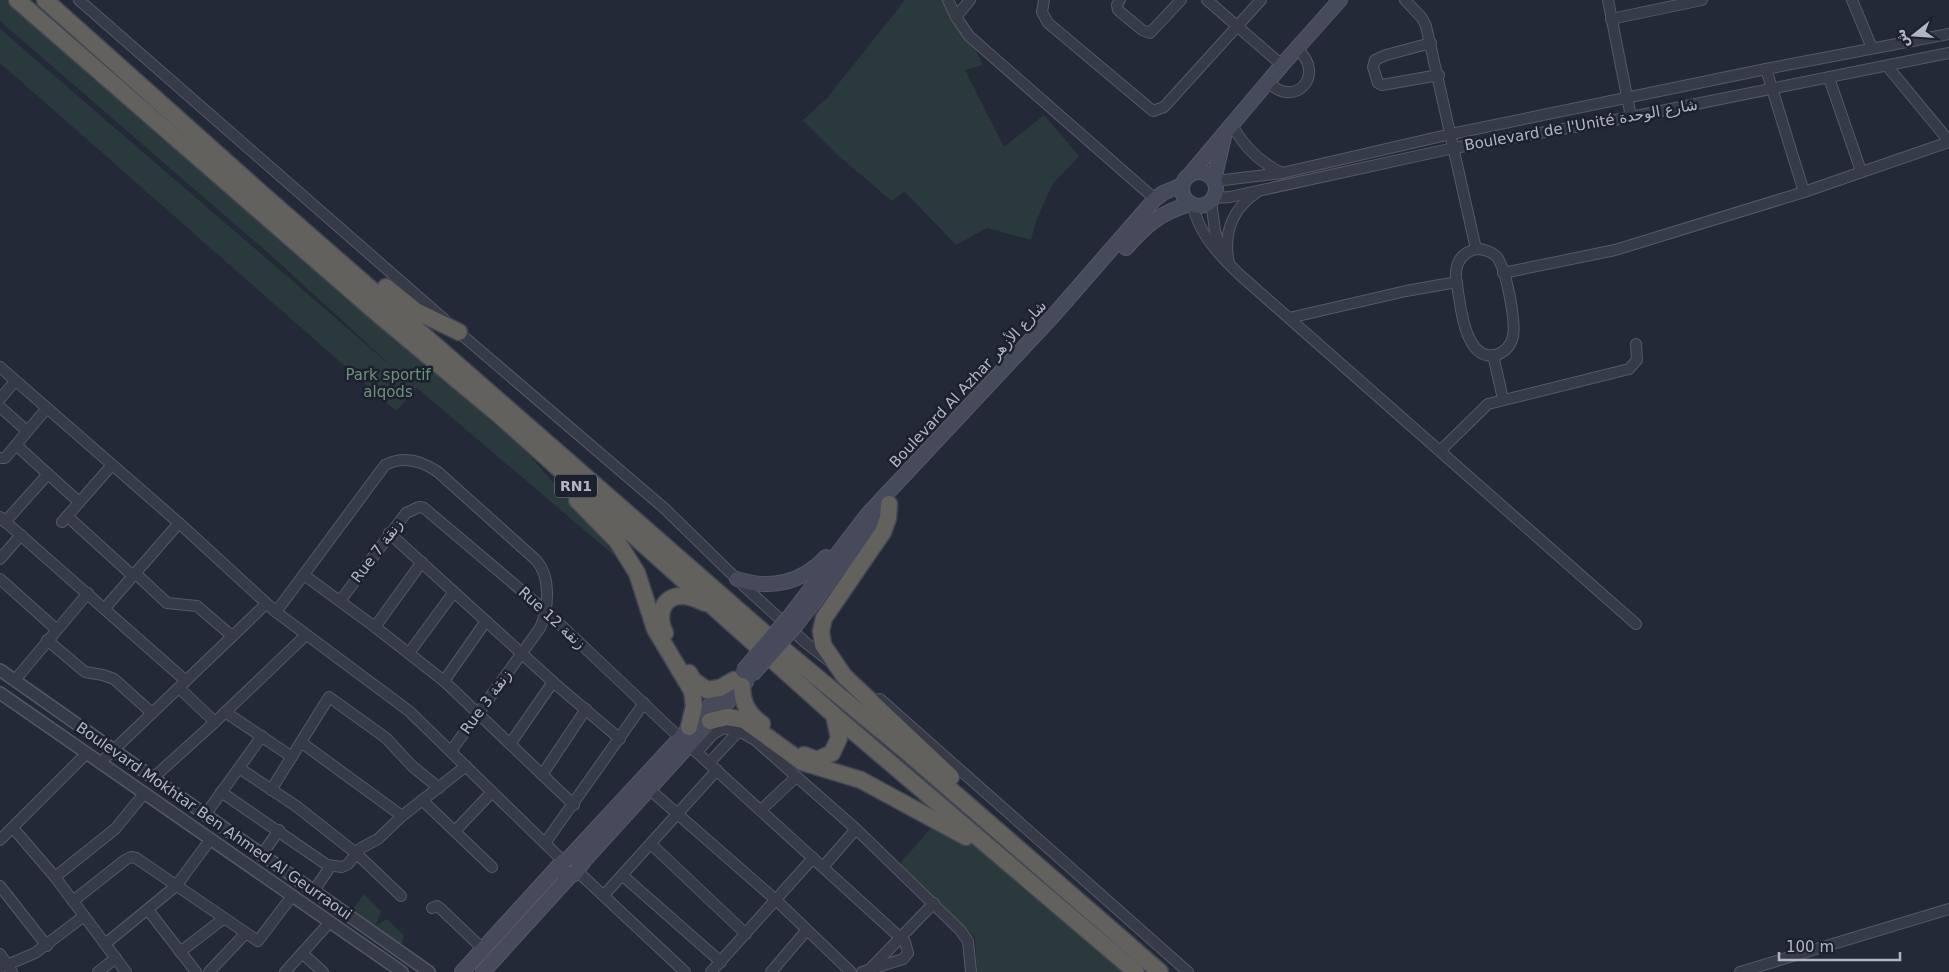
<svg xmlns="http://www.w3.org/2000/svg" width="1949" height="972" font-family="'DejaVu Sans',Vazirmatn,sans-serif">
<rect width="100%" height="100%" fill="#242937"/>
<g fill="#2a393c">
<polygon points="0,0 10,0 472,401 531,457 623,563 417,388 396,411 0,63 0,29 397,371 274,258 0,21"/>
<polygon points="905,0 945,0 969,36 983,65 965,70 1004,147 1044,115 1079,156 1052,185 1036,221 1031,240 987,228 956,245 904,191 892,201 842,159 803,120 827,98"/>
<polygon points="937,821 970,840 1136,972 977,972 975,937 897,867"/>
<polygon points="364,894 381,912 375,926 387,919 404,935 401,948 352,910"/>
</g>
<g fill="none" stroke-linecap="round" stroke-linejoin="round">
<defs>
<g id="minor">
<polyline points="79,0 445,320"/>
<polyline points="948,0 956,17 969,36 1155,199"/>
<polyline points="1044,0 1042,12 1048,23 1153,111 1164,107 1261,0"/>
<polyline points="1120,0 1117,5 1118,10 1142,30 1150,33 1181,0"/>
<polyline points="1207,0 1282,65"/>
<polyline points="1405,0 1422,18 1426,26 1476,249"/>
<polyline points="1608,0 1631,117"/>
<polyline points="1852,0 1872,48"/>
<polyline points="956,17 970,0"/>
<polyline points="1611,19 1702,0"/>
<polyline points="1431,43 1386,55 1375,60 1373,67 1378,83 1382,85 1439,75"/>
<polyline points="1887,66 1949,141"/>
<polyline points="1766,69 1804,192"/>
<polyline points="1829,78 1861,171"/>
<path d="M1268,82c27,28 59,-8 29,-33"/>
<path d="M1232,125c12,22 27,37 50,48"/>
<polyline points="1215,181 1282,173 1451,134 1766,69 1949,34"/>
<polyline points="1213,198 1230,197 1454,148 1631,117 1949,53"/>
<polyline points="1211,201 1215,231 1222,252"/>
<path d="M1193,205c5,28 26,50 47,70l396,349"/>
<path d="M1476,249c8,0 15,2 21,8 9,12 19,64 16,79 -2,9 -8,16 -17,19 -33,7 -36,-55 -40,-77 -1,-15 5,-25 20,-29z"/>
<path d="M1229,263c-6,-29 3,-54 28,-71"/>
<polyline points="1503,273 1615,250 1804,192 1949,142"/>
<polyline points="1289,318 1406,291 1457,282"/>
<polyline points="456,330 664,508 745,587 806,643 828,660"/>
<polyline points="1493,355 1503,399"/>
<polyline points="0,367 179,523 276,612 409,711 563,861"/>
<polyline points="0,399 15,381"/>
<polyline points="0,407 27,431"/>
<polyline points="16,445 79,502"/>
<polyline points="1440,451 1488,404 1629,369 1637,360 1636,344"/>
<polyline points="0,458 5,458 47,408"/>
<polyline points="67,516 133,576"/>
<polyline points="0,517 186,681"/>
<polyline points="5,522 48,474"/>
<polyline points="62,522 112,465"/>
<polyline points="389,533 553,682 620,739"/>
<polyline points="0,559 21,535"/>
<polyline points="135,573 167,603 197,606 232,636"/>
<polyline points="304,575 375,627 444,681 574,805"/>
<polyline points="0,579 56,629"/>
<polyline points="340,601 406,513 419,507 424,508 547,612 679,737"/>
<polyline points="105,608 179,523"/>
<path d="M276,612l109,-147c19,-10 37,-4 53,7l98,88c15,16 13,49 4,68l-89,123"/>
<polyline points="375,627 422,562"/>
<polyline points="47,640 85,672 103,675 114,679 152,713"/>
<polyline points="409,653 454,592"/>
<polyline points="15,680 88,593"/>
<polyline points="444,681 486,621"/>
<polyline points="179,688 215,722"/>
<polyline points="880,699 1188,972"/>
<polyline points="225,712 292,757"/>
<polyline points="302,743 402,816"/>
<polyline points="510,744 553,682"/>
<polyline points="693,749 905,942 908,953 903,959 862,972"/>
<polyline points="697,752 712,735 723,728 739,731 755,740 856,829 960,930 968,941 971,972"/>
<polyline points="100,763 266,604"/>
<polyline points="709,763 739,731"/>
<polyline points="239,768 296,806 357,854 401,896"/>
<polyline points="542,775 586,709"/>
<polyline points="153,778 215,722 306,635"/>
<polyline points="649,789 777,901 851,972"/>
<polyline points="271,790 329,697 386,738 412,766 439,788"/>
<polyline points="221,792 327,865 328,870 313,892"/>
<polyline points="422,800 492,867"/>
<polyline points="761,810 796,777"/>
<polyline points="205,815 262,736"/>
<polyline points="13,828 55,877 126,972"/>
<polyline points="455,831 492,792"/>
<polyline points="0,840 87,753"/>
<polyline points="545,843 644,703"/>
<polyline points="651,844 746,934"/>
<polyline points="261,856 279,830"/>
<polyline points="327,865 342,867 348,864 361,848 378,839 402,816 466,766"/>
<polyline points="823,867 856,829"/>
<polyline points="577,871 685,972"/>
<polyline points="622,875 721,962"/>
<polyline points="55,877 115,829 143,795"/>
<polyline points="0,886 47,946"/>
<polyline points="604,895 717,770"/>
<polyline points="73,901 125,860 131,857 136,858 258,941 292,896"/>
<polyline points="432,908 437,906 441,909 483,949"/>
<polyline points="148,910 196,972"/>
<polyline points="105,944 176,886 210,840"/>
<polyline points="180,952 223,919"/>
<polyline points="0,954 12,972"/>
<polyline points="303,954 323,972"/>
<polyline points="0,968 35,953 84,916"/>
<polyline points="870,969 934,903"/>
<polyline points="98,972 116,958"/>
<polyline points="209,972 245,934"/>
<polyline points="285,972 330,922"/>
<polyline points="711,972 813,858"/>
<polyline points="771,972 807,930"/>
<polyline points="1740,972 1949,909"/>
</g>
<g id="tertiary">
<polyline points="0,670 429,972"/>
<polyline points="0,693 402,972"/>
</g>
<g id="secondary">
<circle cx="1199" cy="189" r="17"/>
<polyline points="1191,173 1282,65 1340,0"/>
<polyline points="1214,180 1224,137"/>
<path d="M1126,248c21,-24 34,-35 64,-44"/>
<path d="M737,579c33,11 65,4 89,-22"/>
<polyline points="789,617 867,515 1053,316 1155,199 1163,193 1182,185"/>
<polyline points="797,624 886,508"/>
<polyline points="561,864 564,874 575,874 584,861 746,682"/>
<polyline points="462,972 563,861 569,858 730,684"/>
<polyline points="483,972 571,875"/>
</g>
<g id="trunk">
<polyline points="17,0 379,315 499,415 834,715 1136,972"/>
<polyline points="45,0 261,193 784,650 906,751 1160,972"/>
<polyline points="386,287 416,311 459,332"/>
<polyline points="577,500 617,541 637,573 655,629 692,691 694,706 689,727"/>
<polyline points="889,504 888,518 883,532 824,618 821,631 823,645 844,676 951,777"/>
<path d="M665,633c-8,-16 -4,-38 18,-37 8,0 15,4 22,7"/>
<polyline points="689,673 693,680 707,690 720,688 734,680"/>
<path d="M742,686c0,17 6,28 20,38"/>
<polyline points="710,721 727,717 744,720 802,762 861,780 966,837"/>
<polyline points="804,755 817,760 832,753 839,738 834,715"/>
</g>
</defs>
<use href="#minor" stroke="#555966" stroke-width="12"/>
<use href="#tertiary" stroke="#555966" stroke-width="14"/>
<use href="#secondary" stroke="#555966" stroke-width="16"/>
<use href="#trunk" stroke="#424653" stroke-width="19"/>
<use href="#minor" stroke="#373b48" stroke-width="10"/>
<use href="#tertiary" stroke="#373b48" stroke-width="11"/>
<use href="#secondary" stroke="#464a5a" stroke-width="14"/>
<use href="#trunk" stroke="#62615e" stroke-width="16"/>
<defs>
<g id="secondary-bridge">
<polyline points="743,671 789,617"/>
<polyline points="752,675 797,624"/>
</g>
</defs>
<use href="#secondary-bridge" stroke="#555966" stroke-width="16" stroke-linecap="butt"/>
<use href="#secondary-bridge" stroke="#464a5a" stroke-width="14"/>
</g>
<g text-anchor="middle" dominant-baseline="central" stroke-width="5" stroke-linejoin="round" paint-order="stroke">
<rect fill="#1d202d" stroke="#858997" stroke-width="1" x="555" y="474.5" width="42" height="23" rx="4"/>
<g font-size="14" font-weight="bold" fill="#b2b6c4">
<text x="576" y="486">RN1</text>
</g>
<g font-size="15" fill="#b2b6c4" stroke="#1d202d">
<text transform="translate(1581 125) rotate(-10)">Boulevard de l'Unité شارع الوحدة</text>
<text transform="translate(968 384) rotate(-47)">Boulevard Al Azhar شارع الأزهر</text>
<text transform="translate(377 551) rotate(-53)">Rue 7 زنقة</text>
<text transform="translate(552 618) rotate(42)">Rue 12 زنقة</text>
<text transform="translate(486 702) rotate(-54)">Rue 3 زنقة</text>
<text transform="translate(214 821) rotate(35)">Boulevard Mokhtar Ben Ahmed Al Geurraoui</text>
</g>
<g font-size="15" fill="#6c927c" stroke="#1d202d">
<text x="388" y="375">Park sportif<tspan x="388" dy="17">alqods</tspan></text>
</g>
</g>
<g transform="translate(1914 35) rotate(253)" stroke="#1d202d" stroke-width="4" paint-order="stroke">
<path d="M0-4L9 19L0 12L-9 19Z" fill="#b2b6c4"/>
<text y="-8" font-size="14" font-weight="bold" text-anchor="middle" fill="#b2b6c4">ش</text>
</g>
<path d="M1779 952v8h121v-8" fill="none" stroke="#b2b6c4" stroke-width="2.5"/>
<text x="1786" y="952" font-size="15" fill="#b2b6c4" stroke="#1d202d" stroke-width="4" paint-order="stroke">100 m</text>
</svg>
